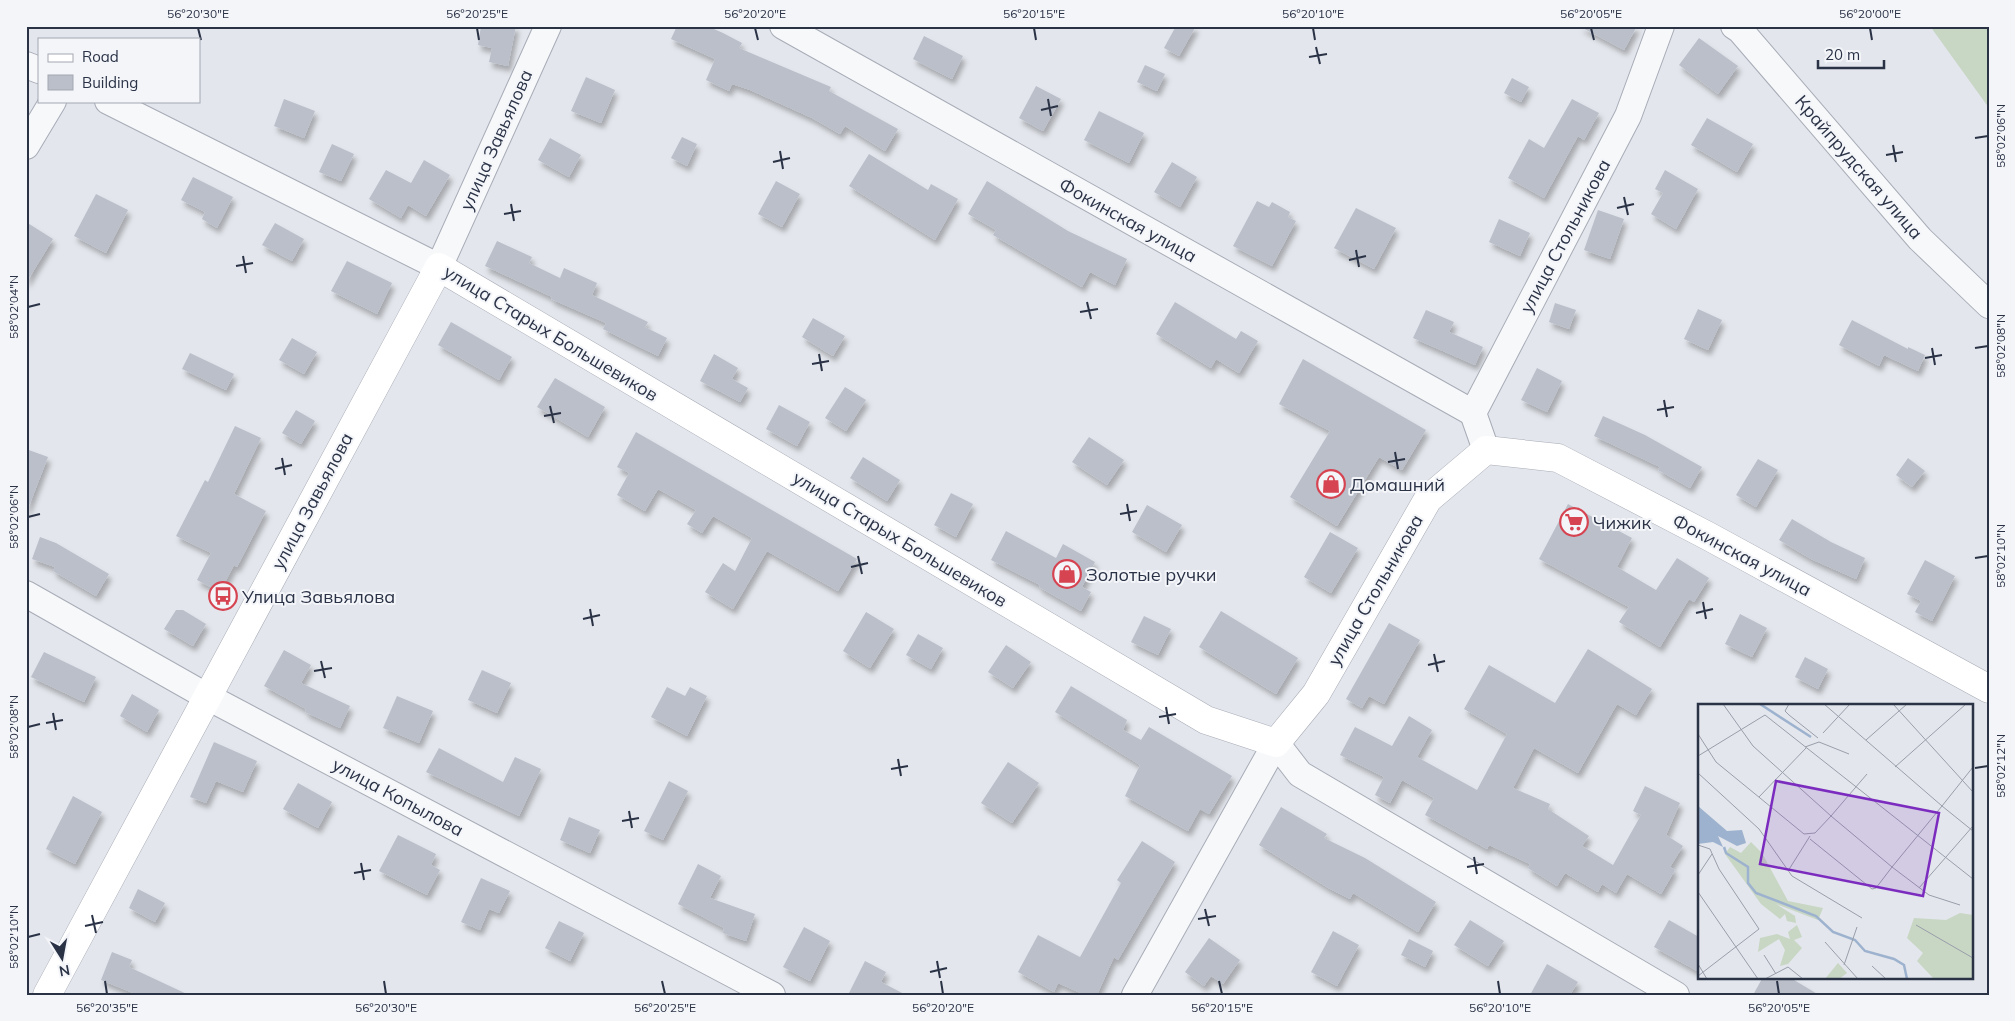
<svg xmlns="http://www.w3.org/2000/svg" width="2015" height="1021" font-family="Mulish,sans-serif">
<defs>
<filter id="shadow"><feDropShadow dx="3" dy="5.5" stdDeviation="2.5" flood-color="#0004"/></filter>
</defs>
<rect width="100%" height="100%" fill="#e3e6ec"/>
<polygon fill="#c8d6c4" points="1930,26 1989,26 1989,108"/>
<g fill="#babfca" filter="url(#shadow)">
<polygon points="481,26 516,26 508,66 489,62 492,48 478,45"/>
<polygon points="677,26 707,26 723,33 742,43 739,48 831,87 829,91 898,129 885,151 845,126 840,134 812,118 750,90 732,84 729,91 706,80 715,59 671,39"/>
<polygon points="1176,26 1196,26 1179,56 1164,48"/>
<polygon points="1579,26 1637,26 1624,50"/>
<polygon points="924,36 963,56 952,79 913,59"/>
<polygon points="1699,38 1738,66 1718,94 1679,65"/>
<polygon points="1145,65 1165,74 1157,91 1137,82"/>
<polygon points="586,77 615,90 601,123 571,111"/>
<polygon points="1512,78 1529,87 1521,102 1504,93"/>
<polygon points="1036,86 1061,99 1043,131 1019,118"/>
<polygon points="284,99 315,111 304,138 274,126"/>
<polygon points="1572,99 1599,113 1584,140 1578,136 1544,198 1508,178 1529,139 1544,148"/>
<polygon points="1099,111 1144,133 1129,163 1084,140"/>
<polygon points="1707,118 1753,144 1737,172 1691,145"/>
<polygon points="682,137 697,144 687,166 671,158"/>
<polygon points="550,138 581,155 569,177 538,160"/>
<polygon points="332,144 354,154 341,181 319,172"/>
<polygon points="869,154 928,190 931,184 958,199 935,240 849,186"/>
<polygon points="424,160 450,175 426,216 408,205 401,218 369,199 386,170 411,183"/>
<polygon points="1172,162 1197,177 1180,207 1154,192"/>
<polygon points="1665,170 1698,189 1676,229 1651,214 1663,193 1655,189"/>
<polygon points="193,177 233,197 217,228 202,219 205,212 181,200"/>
<polygon points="776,181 800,194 782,227 758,214"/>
<polygon points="987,181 1068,231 1127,259 1115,285 1090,272 1082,287 993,235 996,230 968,214"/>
<polygon points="96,194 128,210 106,253 74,236"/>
<polygon points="1257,201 1269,207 1272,202 1290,212 1288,217 1296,221 1272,266 1233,246"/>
<polygon points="1356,208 1396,228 1374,269 1334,248"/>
<polygon points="1598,210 1624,219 1610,259 1584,250"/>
<polygon points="1499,219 1530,233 1520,256 1489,242"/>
<polygon points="26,222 53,239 26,283"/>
<polygon points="275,223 304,239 292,261 262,245"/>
<polygon points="497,241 532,257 529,263 560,278 564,268 597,283 592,295 648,322 645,327 667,338 658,356 603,329 606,323 551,299 552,297 485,266"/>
<polygon points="347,261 392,283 377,314 331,291"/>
<polygon points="1175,302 1236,339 1241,331 1258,341 1239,373 1216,359 1211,368 1156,334"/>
<polygon points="1555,303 1576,310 1569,329 1549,322"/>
<polygon points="1698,309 1722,320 1708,350 1684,339"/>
<polygon points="1426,310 1454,322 1449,332 1483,347 1475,365 1413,338"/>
<polygon points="813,318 845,336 833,356 802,337"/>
<polygon points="1852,320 1908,349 1908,347 1925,355 1918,371 1884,355 1879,366 1839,345"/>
<polygon points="451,322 512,357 499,380 438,345"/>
<polygon points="292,338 317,352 304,374 279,360"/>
<polygon points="190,353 234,374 226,390 182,369"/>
<polygon points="714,354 738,368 732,379 748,388 740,402 700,381"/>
<polygon points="1303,359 1426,430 1402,470 1379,457 1337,526 1290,497 1330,431 1279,404"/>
<polygon points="1537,368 1562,381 1547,412 1521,400"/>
<polygon points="555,378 605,407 588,437 537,407"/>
<polygon points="845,387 866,400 846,431 825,418"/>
<polygon points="779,405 810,422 797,446 766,429"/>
<polygon points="296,410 315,421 301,444 282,433"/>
<polygon points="1603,416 1645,435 1702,467 1690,488 1658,470 1660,467 1594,436"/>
<polygon points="235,426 261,438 234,494 266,511 237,567 234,565 220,592 197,580 211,553 176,536 205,480 208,482"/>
<polygon points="636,432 857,559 838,591 767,551 733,609 705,592 723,563 735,571 752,538 713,516 702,533 687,524 696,510 658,489 645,511 617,495 629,473 617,467"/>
<polygon points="1089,437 1124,460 1107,485 1072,462"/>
<polygon points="26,449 48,457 27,511 26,510"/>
<polygon points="863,457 900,480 887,501 850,478"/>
<polygon points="1908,458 1925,471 1912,487 1896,475"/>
<polygon points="1758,459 1778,470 1756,507 1736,495"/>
<polygon points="951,493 973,504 956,537 934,525"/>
<polygon points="1568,504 1632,538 1617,567 1656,590 1677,558 1709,578 1694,602 1689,599 1660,647 1619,622 1629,607 1539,559"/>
<polygon points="1147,505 1182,525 1166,552 1132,532"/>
<polygon points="1792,519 1831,542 1865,558 1856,579 1811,559 1779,540"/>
<polygon points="1006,531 1056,558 1063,544 1095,562 1082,587 1091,592 1081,611 1039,587 1040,585 991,560"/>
<polygon points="1330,532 1358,548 1331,593 1304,577"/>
<polygon points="40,537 56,543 109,574 96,596 53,571 55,567 32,559"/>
<polygon points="1925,560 1955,576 1932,621 1915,612 1921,601 1907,594"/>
<polygon points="176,610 183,610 206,624 193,646 164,629"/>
<polygon points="1221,611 1298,658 1276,694 1199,647"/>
<polygon points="866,612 894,629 870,668 843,651"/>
<polygon points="1740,614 1767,628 1752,657 1725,644"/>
<polygon points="1144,616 1171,629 1158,655 1131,642"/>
<polygon points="1389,623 1420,640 1384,704 1369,696 1362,708 1346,699"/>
<polygon points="918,634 943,648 931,669 906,655"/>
<polygon points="1006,645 1031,662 1013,688 988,672"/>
<polygon points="1588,649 1652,689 1636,715 1617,704 1578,773 1534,748 1513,788 1550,804 1548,809 1589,836 1582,846 1613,865 1641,815 1633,811 1645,786 1680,803 1666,835 1683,846 1670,867 1675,870 1661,894 1627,874 1616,893 1602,884 1598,892 1565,873 1557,886 1528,868 1530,864 1489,845 1487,849 1425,815 1434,798 1402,780 1390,803 1375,795 1384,777 1340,755 1355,727 1392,746 1409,716 1432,730 1417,757 1477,790 1507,734 1464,709 1489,665 1555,703"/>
<polygon points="284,650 311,665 301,683 350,706 340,728 305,712 306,709 264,686"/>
<polygon points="44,652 96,677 84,702 31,677"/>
<polygon points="1805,657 1828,669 1818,689 1795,677"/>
<polygon points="482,670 511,683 497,713 468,700"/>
<polygon points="1071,686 1127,720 1123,730 1141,740 1149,727 1232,776 1209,814 1200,809 1188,831 1125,796 1140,765 1055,712"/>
<polygon points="667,687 685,696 690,687 707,696 687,736 651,717"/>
<polygon points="132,694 159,710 147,732 120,716"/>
<polygon points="397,696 433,711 419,743 383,728"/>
<polygon points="214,742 257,761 243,792 216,781 206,803 190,797"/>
<polygon points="439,748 503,782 515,757 541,769 519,816 426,772"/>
<polygon points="1008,762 1039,783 1012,823 981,803"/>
<polygon points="669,781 688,791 663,840 644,831"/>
<polygon points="298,783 332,802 318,828 283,809"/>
<polygon points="73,796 102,812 75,864 46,849"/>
<polygon points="1281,807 1327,834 1324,838 1365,858 1436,902 1418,932 1353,893 1350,899 1330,889 1259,845"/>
<polygon points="569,817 600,830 590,853 560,840"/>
<polygon points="398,835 436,854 431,865 440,870 427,895 379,871"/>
<polygon points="1142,841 1175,862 1118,960 1114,957 1097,995 1085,995 1058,983 1054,992 1018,972 1038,935 1080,957 1121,883 1117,880"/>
<polygon points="698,864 721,876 710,898 755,914 746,941 723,933 724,928 678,904"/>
<polygon points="481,878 510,891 499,913 489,909 480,930 461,922"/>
<polygon points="138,889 165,903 155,922 129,908"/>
<polygon points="1470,920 1504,941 1488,966 1454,945"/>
<polygon points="1669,920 1699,937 1699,972 1654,947"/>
<polygon points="559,921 584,933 570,961 545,948"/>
<polygon points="804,927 830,941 810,981 783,967"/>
<polygon points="1333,931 1359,945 1337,986 1311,972"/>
<polygon points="1209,938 1240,960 1223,984 1211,976 1204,986 1185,972"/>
<polygon points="1409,939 1433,951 1425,967 1401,955"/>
<polygon points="112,952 132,960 129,967 189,995 138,995 101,980"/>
<polygon points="865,961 886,972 881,982 906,995 848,995"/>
<polygon points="1547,964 1578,982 1570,995 1530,995"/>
<polygon points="1763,977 1789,977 1819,995 1753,995"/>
</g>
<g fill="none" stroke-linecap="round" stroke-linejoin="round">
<defs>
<g id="street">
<polyline points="783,26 1473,413"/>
<polyline points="1734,26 1740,30 1920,239 1989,305"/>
<polyline points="26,65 39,70"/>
<polyline points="108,101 439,267 548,26"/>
<polyline points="26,146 53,101"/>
<polyline points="1486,450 1473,413 1628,116 1661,26"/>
<polyline points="26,594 206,696 772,995"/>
<polyline points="1135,995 1276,743 1300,774 1676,995"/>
</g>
<polyline id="secondary" points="47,995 439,267 1206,720 1276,743 1316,694 1428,499 1486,450 1558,458 1708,536 1989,689"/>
</defs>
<use href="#street" stroke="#a8acb7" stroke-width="28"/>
<use href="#secondary" stroke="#a8acb7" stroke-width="29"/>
<use href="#street" stroke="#f7f8fa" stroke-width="26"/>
<use href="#secondary" stroke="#fff" stroke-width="28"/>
</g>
<path fill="none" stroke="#2a3246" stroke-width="2" d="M198,28l3,12M477,28l2,12M755,28l3,12M1034,28l2,12M1313,28l2,12M1591,28l3,12M1870,28l2,12M1316,47l4,17M1309,57l18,-3M1048,99l3,17M1041,110l17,-4M1975,138l13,-2M1893,145l3,17M780,151l3,18M1886,155l17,-3M773,162l17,-4M1624,197l4,18M511,204l3,17M1617,208l17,-4M504,214l17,-3M1356,250l3,17M243,256l3,17M1349,260l17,-4M236,266l17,-3M1087,302l4,17M28,307l12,-3M1080,312l18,-3M1932,348l3,17M1975,348l13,-2M819,354l3,17M1925,358l17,-3M812,364l17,-3M1664,400l3,17M550,406l4,17M1657,410l17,-3M544,416l17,-3M1395,452l3,17M282,458l3,17M1388,462l17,-3M275,469l17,-4M1127,504l3,17M1120,514l17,-3M28,517l12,-3M858,556l4,18M1975,558l13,-2M851,567l17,-4M1703,602l3,17M590,609l3,17M1696,613l17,-4M583,619l17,-4M1434,654l4,18M321,661l4,17M1428,665l17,-4M314,671l18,-3M1166,707l3,17M53,713l3,17M1159,717l17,-3M46,723l17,-3M28,727l12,-3M898,759l3,17M1975,768l13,-2M891,769l17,-3M629,811l3,17M622,821l17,-3M1474,857l3,17M361,863l3,17M1467,867l17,-3M354,873l17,-3M1205,909l4,17M92,915l4,18M1198,919l18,-3M85,926l18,-4M28,937l12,-3M937,961l3,17M930,972l17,-4M105,981l2,13M384,981l2,13M662,981l3,13M941,981l2,13M1219,981l3,13M1498,981l2,13M1777,981l2,13"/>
<defs>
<symbol id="shop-ring" viewBox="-11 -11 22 22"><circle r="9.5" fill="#f3f5f9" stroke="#d64351" stroke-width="1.5"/><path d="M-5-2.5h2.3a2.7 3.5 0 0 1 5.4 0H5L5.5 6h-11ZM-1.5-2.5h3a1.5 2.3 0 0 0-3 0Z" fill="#d64351"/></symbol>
<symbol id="supermarket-ring" viewBox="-11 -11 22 22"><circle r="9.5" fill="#f3f5f9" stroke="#d64351" stroke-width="1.5"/><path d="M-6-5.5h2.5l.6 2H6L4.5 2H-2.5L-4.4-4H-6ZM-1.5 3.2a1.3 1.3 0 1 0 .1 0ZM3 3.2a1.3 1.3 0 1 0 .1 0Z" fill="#d64351"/></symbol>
<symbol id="bus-ring" viewBox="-11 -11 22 22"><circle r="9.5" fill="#f3f5f9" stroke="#d64351" stroke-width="1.5"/><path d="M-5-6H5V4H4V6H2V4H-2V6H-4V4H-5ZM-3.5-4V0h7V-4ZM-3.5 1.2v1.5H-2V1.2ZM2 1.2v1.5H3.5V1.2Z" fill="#d64351"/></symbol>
</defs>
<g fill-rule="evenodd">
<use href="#shop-ring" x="1315" y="468" width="32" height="32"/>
<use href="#supermarket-ring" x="1558" y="506" width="32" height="32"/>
<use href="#shop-ring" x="1051" y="558" width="32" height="32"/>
<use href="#bus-ring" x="207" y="580" width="32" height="32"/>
</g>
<g text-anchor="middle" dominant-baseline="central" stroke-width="4" stroke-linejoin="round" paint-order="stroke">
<g font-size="18" fill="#2a3246" stroke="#f3f5f9">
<text transform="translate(496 140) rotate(-66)">улица Завьялова</text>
<text transform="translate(1859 167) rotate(49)">Крайпрудская улица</text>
<text transform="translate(1128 220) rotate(29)">Фокинская улица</text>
<text transform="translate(1565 236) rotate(-62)">улица Стольникова</text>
<text transform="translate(551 333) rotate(31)">улица Старых Большевиков</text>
<text transform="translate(312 501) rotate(-62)">улица Завьялова</text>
<text transform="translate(900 539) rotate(31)">улица Старых Большевиков</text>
<text transform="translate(1742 555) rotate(28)">Фокинская улица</text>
<text transform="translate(1375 590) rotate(-60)">улица Стольникова</text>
<text transform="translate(398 797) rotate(28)">улица Копылова</text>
</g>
<g font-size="18" fill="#2a3246" stroke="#f3f5f9" text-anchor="start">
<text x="1350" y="484">Домашний</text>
<text x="1593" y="522">Чижик</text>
<text x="1086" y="574">Золотые ручки</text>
<text x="242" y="596">Улица Завьялова</text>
</g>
</g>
<g transform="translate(1698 704)">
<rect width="275" height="275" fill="#e3e6ec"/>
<path d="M53,138l11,11 26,48 35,7 -5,12 -42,-16 19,12 1,7 -9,-2 -2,-7 -5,5 -19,-15 -36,-50 5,-7 11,6zM262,209l13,2v64h-39l-17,-18 6,-8 -16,-15 7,-20 32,2zM99,221l5,12 -8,3 8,8 -14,16 -8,2 5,-16 -6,-11 -21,13 2,-14 17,-4 13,5 -2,-7zM140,259l9,10 -8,6h-14z" fill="#c8d6c4"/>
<path d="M0,102l29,25 15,-1 4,13 -9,3 -19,-10 5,11 -10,-5 -15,2z" fill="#9db2ce"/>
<path fill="none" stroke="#9db2ce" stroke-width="2.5" d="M62,0l51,33M26,143l2,6 22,14v16l8,10 60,23 17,16 22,8 10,11 29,8 10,6 3,14"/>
<path fill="none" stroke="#999eaa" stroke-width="1" d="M25,0l30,42 78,70 36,-42M91,0l-4,7 4,4 29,23M126,0l118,102 31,-39M195,0l80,88M125,29l27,-29M0,30l18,28 88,72 11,-1 16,-17 61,51 50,-61 31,25M168,36l41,-36M107,43l14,-5 30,12M0,52l67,-41 208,164M197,63l71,-63M0,69l61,56 33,47 70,42M61,93l47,-49M112,135l62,50 4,-1 16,-21 37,28 31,10M0,141l12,4 9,20 40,60 -61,47M90,167l22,-35M0,171l14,-21M221,184l54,-62M0,188l60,87M218,221l57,33M127,238l33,37M66,251l12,19M0,260l9,15M146,261l13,-38M174,262l14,13M67,275l23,-12 15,12"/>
<path fill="#7b2cbf" fill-opacity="0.15" stroke="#7b2cbf" stroke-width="2.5" d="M78,77l163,32 -16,83 -163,-32z"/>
<rect width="275" height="275" fill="none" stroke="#2a3246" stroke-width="2.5"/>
</g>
<rect width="2015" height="1021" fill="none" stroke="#f3f5f9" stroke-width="55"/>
<rect x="38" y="38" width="162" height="65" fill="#f3f5f9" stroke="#a3a7b1"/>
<rect x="48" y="54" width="25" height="8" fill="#ffffff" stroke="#a3a7b1"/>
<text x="82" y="62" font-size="15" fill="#2a3246">Road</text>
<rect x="48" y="75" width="25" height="15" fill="#babfca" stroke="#a3a7b1"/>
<text x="82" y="88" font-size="15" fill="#2a3246">Building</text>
<g transform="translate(62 958) rotate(169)" stroke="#f3f5f9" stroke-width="4" paint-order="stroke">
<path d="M0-4L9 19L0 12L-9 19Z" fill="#2a3246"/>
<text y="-8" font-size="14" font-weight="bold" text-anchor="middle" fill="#2a3246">N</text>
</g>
<path d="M1818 60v8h66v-8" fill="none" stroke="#2a3246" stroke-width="2.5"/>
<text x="1825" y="60" font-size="15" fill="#2a3246" stroke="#f3f5f9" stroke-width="4" paint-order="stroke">20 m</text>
<rect x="28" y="28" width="1960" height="966" fill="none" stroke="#2a3246" stroke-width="2"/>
<g font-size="12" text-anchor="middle" fill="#2a3246">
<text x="198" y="18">56°20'30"E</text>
<text x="477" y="18">56°20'25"E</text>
<text x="755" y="18">56°20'20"E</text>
<text x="1034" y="18">56°20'15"E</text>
<text x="1313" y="18">56°20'10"E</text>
<text x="1591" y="18">56°20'05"E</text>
<text x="1870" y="18">56°20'00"E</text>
<text transform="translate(2001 136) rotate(-90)" y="4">58°02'06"N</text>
<text transform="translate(14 307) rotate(-90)" y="4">58°02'04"N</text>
<text transform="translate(2001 346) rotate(-90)" y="4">58°02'08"N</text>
<text transform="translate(14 517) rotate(-90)" y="4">58°02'06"N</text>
<text transform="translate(2001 556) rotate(-90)" y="4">58°02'10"N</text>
<text transform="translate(14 727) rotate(-90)" y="4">58°02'08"N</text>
<text transform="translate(2001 766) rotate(-90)" y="4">58°02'12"N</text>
<text transform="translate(14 937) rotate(-90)" y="4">58°02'10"N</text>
<text x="107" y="1012">56°20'35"E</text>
<text x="386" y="1012">56°20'30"E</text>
<text x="665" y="1012">56°20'25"E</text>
<text x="943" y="1012">56°20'20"E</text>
<text x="1222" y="1012">56°20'15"E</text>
<text x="1500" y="1012">56°20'10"E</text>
<text x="1779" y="1012">56°20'05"E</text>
</g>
</svg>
